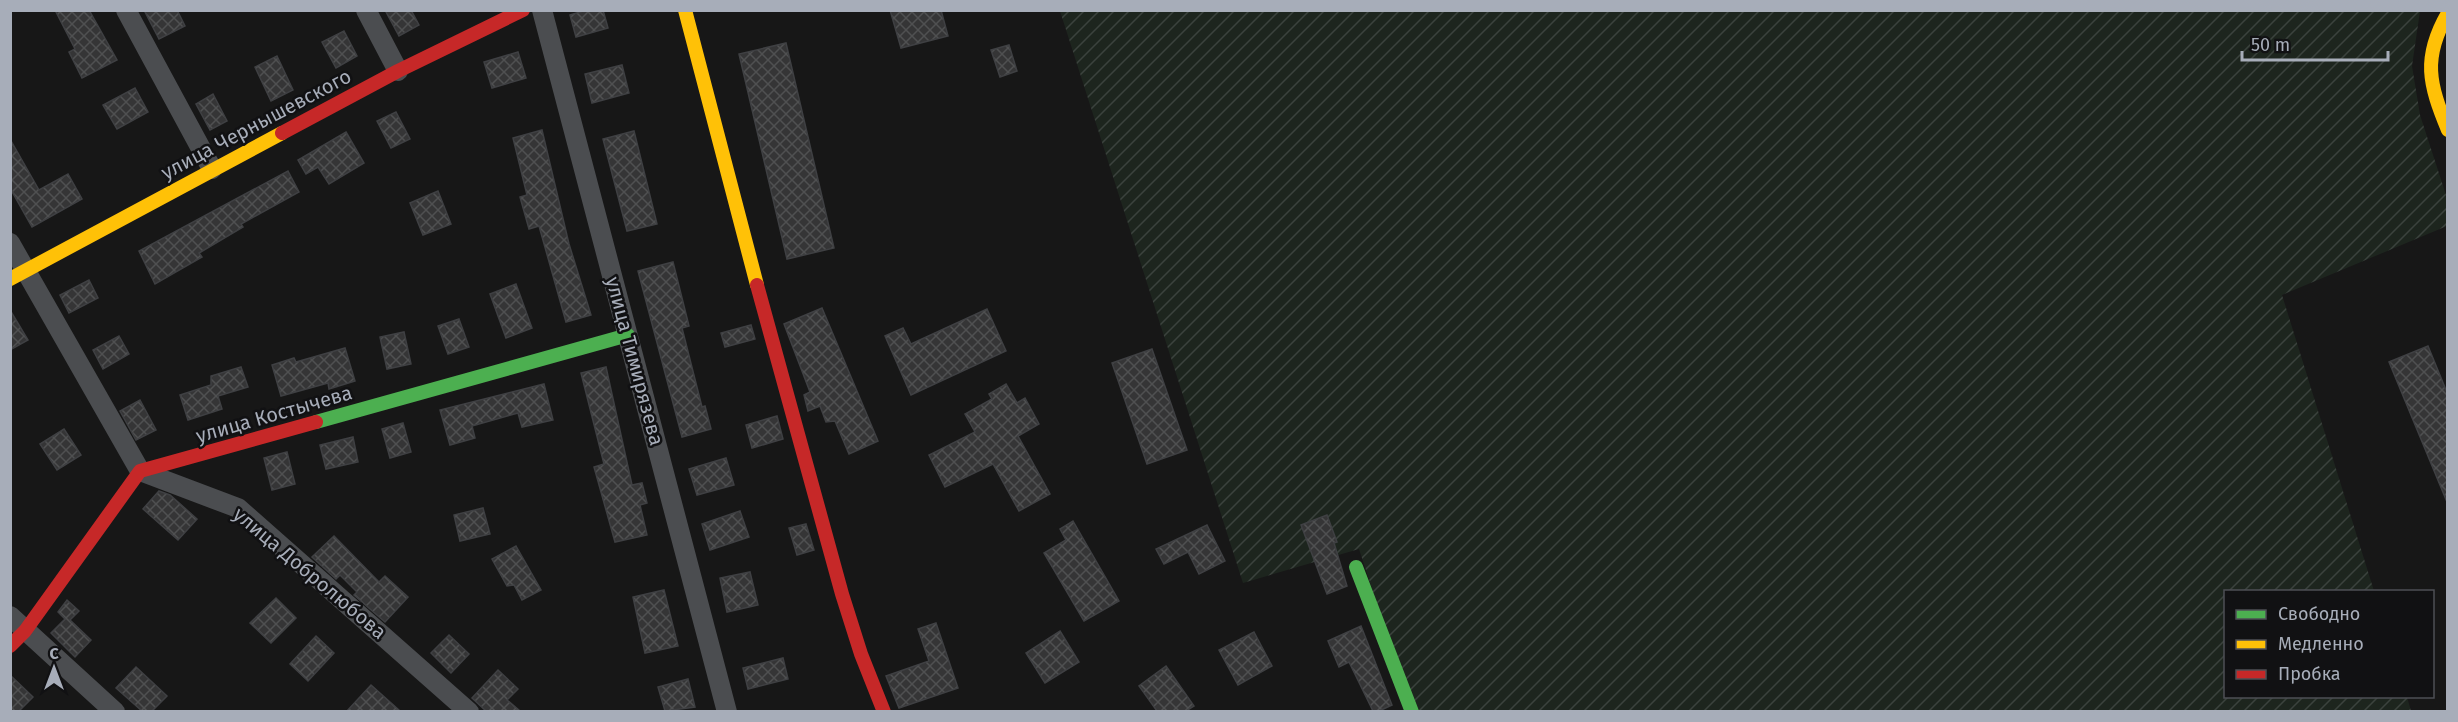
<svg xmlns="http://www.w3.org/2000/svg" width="2458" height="722" font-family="'Fira Sans',sans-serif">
<defs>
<pattern id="garden-furrows" width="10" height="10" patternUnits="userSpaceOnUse" patternTransform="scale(1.5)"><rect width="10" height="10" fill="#1d251e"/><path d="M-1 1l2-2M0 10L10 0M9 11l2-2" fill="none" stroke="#3b423d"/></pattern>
<pattern id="building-cross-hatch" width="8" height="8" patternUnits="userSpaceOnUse" patternTransform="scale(1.5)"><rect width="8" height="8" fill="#353536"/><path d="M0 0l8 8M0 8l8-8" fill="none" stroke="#4f5051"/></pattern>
</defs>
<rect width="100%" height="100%" fill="#171717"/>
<polygon fill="url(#garden-furrows)" points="1060,11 2420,11 2412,66 2420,115 2447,198 2447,226 2282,295 2374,591 2226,592 2226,696 2407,697 2411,711 1412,711 1359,549 1243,583"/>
<g fill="url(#building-cross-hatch)" stroke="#3f4043" stroke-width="1.5">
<polygon points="55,10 89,10 117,60 82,78 69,52 75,49"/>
<polygon points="144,10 177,10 185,26 159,39"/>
<polygon points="385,10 411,10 419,25 399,36"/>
<polygon points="586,10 603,10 608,28 576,37 570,15"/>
<polygon points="890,10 941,10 948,36 901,48"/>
<polygon points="344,31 357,56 336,68 322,42"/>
<polygon points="786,43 834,248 787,259 739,54"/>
<polygon points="1009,45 1017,71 1000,77 991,50"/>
<polygon points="518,52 526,78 492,88 484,62"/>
<polygon points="277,56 293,90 271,101 255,67"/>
<polygon points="622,65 629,93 592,103 585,74"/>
<polygon points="135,88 148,112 117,129 103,105"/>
<polygon points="213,94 227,121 210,130 196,104"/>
<polygon points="396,112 410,139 391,148 377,121"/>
<polygon points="542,130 569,244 591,315 566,322 539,226 529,229 520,197 527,195 513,138"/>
<polygon points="634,131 657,224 627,231 603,139"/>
<polygon points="346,132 364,163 329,184 318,167 306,174 298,160"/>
<polygon points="10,139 39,190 68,174 82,199 32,227 10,188"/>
<polygon points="288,171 299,192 241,224 243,227 199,253 202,257 155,284 139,251"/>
<polygon points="438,191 451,224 423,235 410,203"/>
<polygon points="673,262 689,326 682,328 702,407 705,406 711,429 682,437 638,271"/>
<polygon points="89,280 98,298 69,313 60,295"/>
<polygon points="516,284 532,328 506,338 490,294"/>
<polygon points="822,308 878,441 849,454 835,421 826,422 820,406 808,411 804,395 810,392 784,324"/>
<polygon points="987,309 1006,351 911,395 885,336 903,328 911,344"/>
<polygon points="10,310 28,340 10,350"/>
<polygon points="459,319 469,347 448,354 438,326"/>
<polygon points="751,325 755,339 725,347 721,333"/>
<polygon points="404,332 411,364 387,369 380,337"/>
<polygon points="119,336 129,354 103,369 93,350"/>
<polygon points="2428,346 2448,395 2447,502 2389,362"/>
<polygon points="345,348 355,381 329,389 328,383 281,396 272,365 294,358 296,362"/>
<polygon points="1152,349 1187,450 1147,464 1112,363"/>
<polygon points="241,367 248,387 218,396 222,409 188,420 180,395 211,385 211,376"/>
<polygon points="606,367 632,485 642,483 647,503 640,505 647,535 615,542 594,467 604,464 581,373"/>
<polygon points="544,384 553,420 522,427 518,413 472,426 475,438 450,445 440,410"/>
<polygon points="1006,384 1017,403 1025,398 1039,424 1018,436 1050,494 1019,511 993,464 945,487 929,455 975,432 965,414 992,399 989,394"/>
<polygon points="140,400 156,430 136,440 120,411"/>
<polygon points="777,416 783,439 752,448 746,425"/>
<polygon points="403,423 411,452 390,458 382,429"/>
<polygon points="64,429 81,455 57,470 40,444"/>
<polygon points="353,437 358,462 326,469 320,445"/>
<polygon points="287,452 295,484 272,490 264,458"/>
<polygon points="726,458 734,485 697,495 689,469"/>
<polygon points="159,491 170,495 197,519 178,540 143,509"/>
<polygon points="483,508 490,534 460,541 454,515"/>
<polygon points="740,511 749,537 710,550 702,524"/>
<polygon points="1327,515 1337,542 1334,543 1347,586 1327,594 1301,525"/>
<polygon points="1073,521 1119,601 1084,621 1044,553 1066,540 1060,529"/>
<polygon points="806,524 814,550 797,555 789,528"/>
<polygon points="1207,525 1225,561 1199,574 1188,552 1164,564 1156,549"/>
<polygon points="334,536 379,582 385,576 408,597 385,622 354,595 357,592 340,575 336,579 312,557"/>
<polygon points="516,546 541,590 522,600 514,585 507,586 492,559"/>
<polygon points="750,572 758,605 727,612 720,578"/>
<polygon points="664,590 678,646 645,653 633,597"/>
<polygon points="276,598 296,618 271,643 250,623"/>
<polygon points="67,600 79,611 70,620 91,640 75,657 51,633 65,619 58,612"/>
<polygon points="936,623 958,688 899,708 886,676 929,661 918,629"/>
<polygon points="1361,626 1392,705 1379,711 1373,711 1349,662 1339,667 1328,641"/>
<polygon points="1060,631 1079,662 1045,683 1026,653"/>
<polygon points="1254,632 1272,666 1238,685 1219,650"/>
<polygon points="449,635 469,654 451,673 431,653"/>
<polygon points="316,636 334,653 308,681 290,664"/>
<polygon points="783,658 788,679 748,689 743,668"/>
<polygon points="1166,666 1194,706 1186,711 1157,711 1139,686"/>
<polygon points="136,667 167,696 152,711 142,711 116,688"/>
<polygon points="498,670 518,689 507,700 520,711 486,711 472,698"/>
<polygon points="10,675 33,697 19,711 10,711"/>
<polygon points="688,679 695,707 665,711 658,687"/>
<polygon points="371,685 400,711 347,711"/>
</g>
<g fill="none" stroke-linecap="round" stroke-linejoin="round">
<g stroke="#4b4d50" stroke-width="20">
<polyline points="126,10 212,169"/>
<polyline points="366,10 398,71"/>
<polyline points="542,10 727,712"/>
<polyline points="10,243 140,471 238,508 469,712"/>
<polyline points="10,616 115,712"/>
</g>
<g stroke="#4caf50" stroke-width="14">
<polyline points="316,422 628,335"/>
<polyline points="1356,567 1412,712"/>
</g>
<g stroke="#ffc107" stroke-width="14">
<polyline points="685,10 757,285"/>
<path d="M2448,13c-26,45 -19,71 0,117"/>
<polyline points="10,279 282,133"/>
</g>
<g stroke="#c62828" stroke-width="14">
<polyline points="282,133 398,71 523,10"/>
<polyline points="757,285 842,594 861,654 884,712"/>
<polyline points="10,646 25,631 140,471 316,422"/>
</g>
</g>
<g text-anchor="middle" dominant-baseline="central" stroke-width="5" stroke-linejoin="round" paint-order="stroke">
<g font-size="20" fill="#a7adb9" stroke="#111113">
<text transform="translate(256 124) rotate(-28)">улица Чернышевского</text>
<text transform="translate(635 361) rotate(75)">улица Тимирязева</text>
<text transform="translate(274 414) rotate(-16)">улица Костычева</text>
<text transform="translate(310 573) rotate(40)">улица Добролюбова</text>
</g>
</g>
<rect width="2458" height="722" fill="none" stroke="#a7adb9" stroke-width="24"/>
<rect x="2224" y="590" width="210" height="108" fill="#111113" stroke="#4d4f55" stroke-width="1.5"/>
<rect x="2236" y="610" width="30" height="9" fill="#4caf50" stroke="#4d4f55" stroke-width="1.5"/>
<text x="2278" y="620" font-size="18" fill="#a7adb9">Свободно</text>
<rect x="2236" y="640" width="30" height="9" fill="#ffc107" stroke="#4d4f55" stroke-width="1.5"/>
<text x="2278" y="650" font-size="18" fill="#a7adb9">Медленно</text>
<rect x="2236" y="670" width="30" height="9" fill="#c62828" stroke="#4d4f55" stroke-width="1.5"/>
<text x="2278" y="680" font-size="18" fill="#a7adb9">Пробка</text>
<g transform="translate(54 668)" stroke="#111113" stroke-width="4.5" paint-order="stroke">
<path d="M0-4.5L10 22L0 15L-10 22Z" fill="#a7adb9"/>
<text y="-9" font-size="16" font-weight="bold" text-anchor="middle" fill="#a7adb9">С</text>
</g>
<path d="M2242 51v9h146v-9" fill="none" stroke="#a7adb9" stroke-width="3"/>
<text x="2251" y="51" font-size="18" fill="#a7adb9" stroke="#111113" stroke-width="4.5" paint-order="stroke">50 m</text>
</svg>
